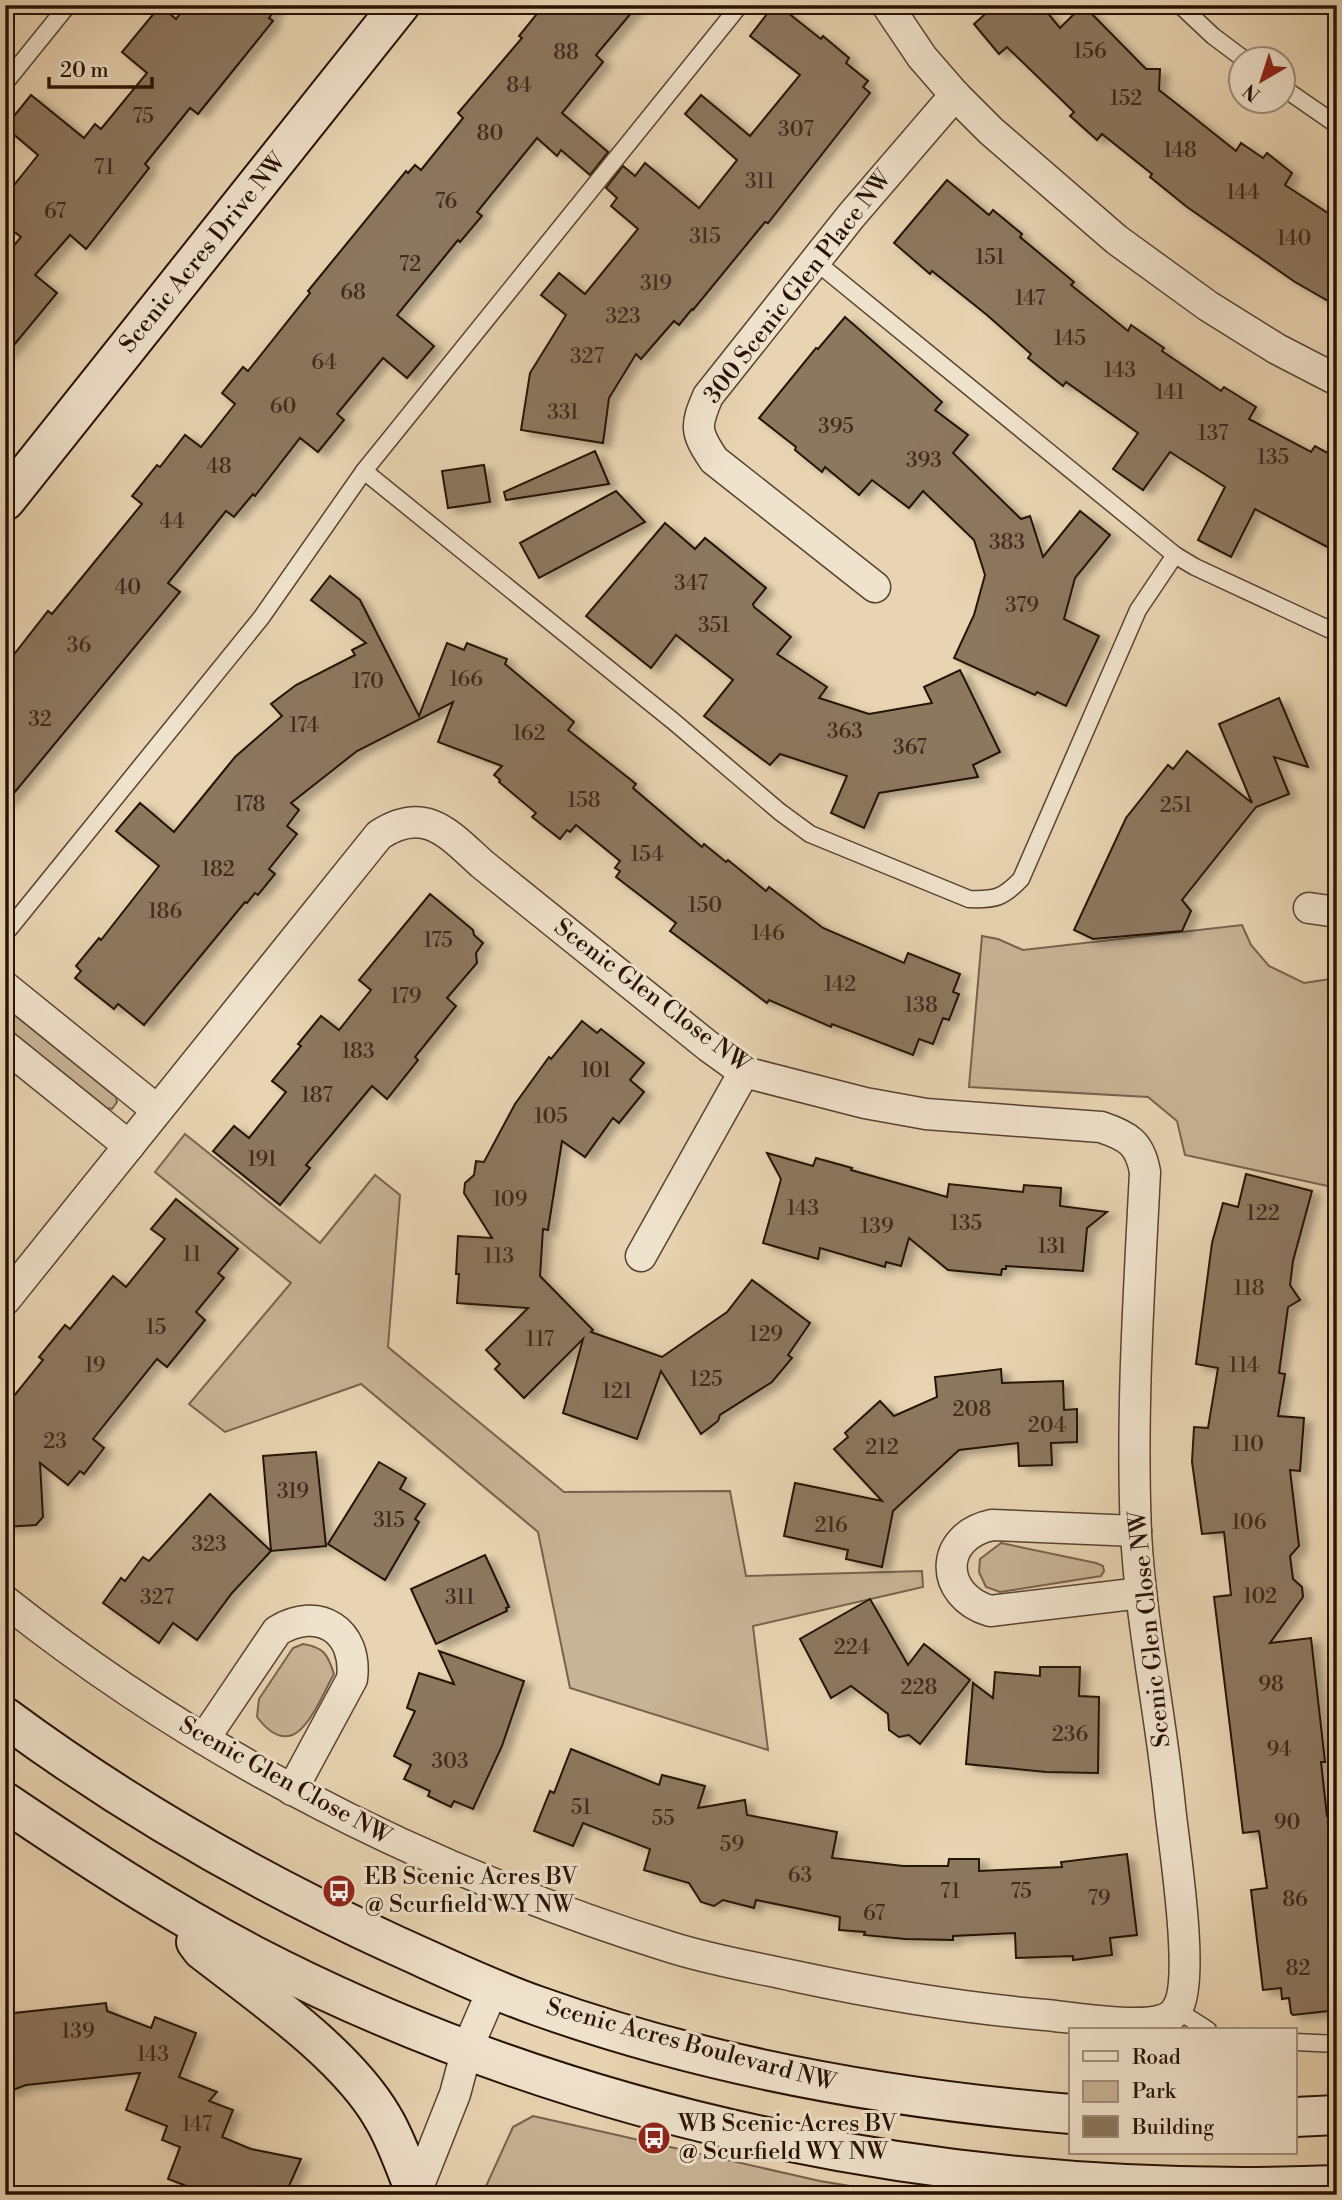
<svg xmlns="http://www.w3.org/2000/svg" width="1342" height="2200" font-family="'Libre Bodoni',serif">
<defs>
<filter id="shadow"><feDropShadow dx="8" dy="4.5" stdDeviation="3.5" flood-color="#0004"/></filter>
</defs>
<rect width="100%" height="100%" fill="#e8d4b2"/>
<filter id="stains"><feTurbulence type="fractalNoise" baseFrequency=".00286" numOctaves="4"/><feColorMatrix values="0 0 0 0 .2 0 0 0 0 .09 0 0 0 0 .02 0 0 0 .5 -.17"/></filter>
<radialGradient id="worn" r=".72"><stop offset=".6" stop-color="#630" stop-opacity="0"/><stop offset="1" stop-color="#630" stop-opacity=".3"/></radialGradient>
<g fill="#c7b395" stroke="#78624d" stroke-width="2">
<polygon points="1242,925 1251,945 1269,966 1304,983 1337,978 1337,1188 1185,1155 1177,1121 1148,1097 969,1087 982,936 998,939 1023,950"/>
<polygon points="5,1007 116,1097 117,1102 112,1109 107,1108 5,1026"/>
<polygon points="185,1134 320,1243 375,1175 400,1195 388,1347 564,1492 730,1491 746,1576 922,1571 923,1587 753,1626 768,1750 570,1688 538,1532 361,1384 225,1432 189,1404 291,1283 155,1172"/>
<polygon points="1001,1543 1096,1563 1103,1566 1104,1571 1101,1576 1000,1592 986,1587 979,1572 980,1559"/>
<path d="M303,1644c21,3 25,11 31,30 -18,32 -38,94 -77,43l2,-18 34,-51z"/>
<polygon points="533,2116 820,2181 904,2195 482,2195 513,2127"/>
</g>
<g fill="#8c775f" stroke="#281205" stroke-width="2" filter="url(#shadow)">
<polygon points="187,5 279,5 269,18 273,21 198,114 190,108 145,164 149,168 86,249 70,235 35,275 57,293 5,356 5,251 8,253 21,237 5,225 5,218 14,207 11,189 38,155 5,127 31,95 84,138 95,124 101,129 147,73 122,52 160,6 176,19"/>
<polygon points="544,5 638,5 596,55 603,62 562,113 608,152 590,175 561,150 557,156 537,138 477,212 482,216 460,242 458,240 397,315 434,346 407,378 383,358 337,414 344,420 318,452 300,438 255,496 253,494 234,517 226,511 168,583 180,592 5,804 5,666 48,611 52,614 142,504 132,496 157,465 160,467 185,435 201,447 235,404 222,393 243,367 248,371 310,293 308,291 406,171 408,173 415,165 421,170 463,118 458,113 522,38 519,36"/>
<polygon points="774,5 778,5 821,39 823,36 849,58 846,63 868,81 863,87 870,93 768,223 765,222 693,310 692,309 679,325 674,321 641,359 636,354 609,398 603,443 521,430 530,373 566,315 541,295 559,273 585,294 638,229 611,206 617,198 606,188 623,166 635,176 645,163 699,208 737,160 685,114 701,95 750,136 800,75 750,36"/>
<polygon points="995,5 1041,5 1060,28 1083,5 1146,69 1160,69 1159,90 1182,108 1236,151 1241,143 1263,158 1267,153 1292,173 1285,185 1337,219 1337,306 1295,282 1187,207 1150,177 1152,174 1102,134 1097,140 1070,116 1074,112 1007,47 999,54 974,24"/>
<polygon points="947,180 989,215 993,210 1022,234 1020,237 1074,282 1071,285 1128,331 1131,325 1164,348 1162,351 1221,391 1224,387 1256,407 1249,419 1311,452 1315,446 1337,458 1337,552 1255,509 1231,557 1198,540 1225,487 1170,452 1143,490 1113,469 1138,433 1066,382 1063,386 1028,358 1031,354 987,315 932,271 930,274 894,243"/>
<polygon points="845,317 942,402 935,410 968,435 953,453 1021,519 1030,516 1043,557 1080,511 1110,535 1075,578 1064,619 1099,636 1066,706 1037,692 1035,695 954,658 974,615 985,575 974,540 923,491 909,508 872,480 859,495 825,467 822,472 795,450 796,447 759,418 816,348 818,349"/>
<polygon points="595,451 609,484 506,500 504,492"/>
<polygon points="484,465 490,502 448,508 442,471"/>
<polygon points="616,491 645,522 539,578 520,543"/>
<polygon points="665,523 695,549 705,538 766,588 753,604 754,607 791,637 777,654 827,687 819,698 869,714 932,703 924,687 960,670 1000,752 973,765 978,777 879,793 864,828 831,813 847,776 780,754 770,765 704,716 733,680 676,635 651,668 586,616"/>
<polygon points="330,576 360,600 419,716 447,643 464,650 467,643 507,659 505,664 574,722 568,730 636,784 633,788 702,847 704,844 726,862 728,860 766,891 769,887 823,928 904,963 908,953 960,974 953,992 959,994 949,1020 943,1018 933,1044 919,1039 913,1055 832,1024 831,1027 769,1000 767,1003 670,931 676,923 616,877 620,871 615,868 620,861 576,825 570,832 567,830 560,839 532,817 536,813 499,782 500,780 494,775 502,766 438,742 453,702 357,751 291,803 299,810 287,826 297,834 269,869 275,874 258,895 255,893 247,903 245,902 144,1025 118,1004 114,1009 75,978 81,971 76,966 99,938 101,940 159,866 116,831 140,803 174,832 235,757 282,716 271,704 296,685 355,655 352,650 366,643 311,600"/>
<polygon points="1279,698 1308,767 1274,757 1289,794 1256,807 1182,900 1191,911 1182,931 1093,939 1074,930 1126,818 1168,765 1173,769 1187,751 1252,803 1219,724"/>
<polygon points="430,894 473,930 474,935 483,943 476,953 477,963 447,998 456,1006 415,1057 418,1060 387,1099 372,1086 306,1165 310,1168 280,1205 213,1151 234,1126 249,1138 286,1092 272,1081 301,1046 298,1044 321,1016 339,1030 371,990 359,980"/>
<polygon points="582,1021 597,1033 601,1029 644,1063 630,1080 644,1092 619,1123 613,1118 585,1157 562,1141 548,1230 543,1229 540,1276 593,1330 591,1332 662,1357 727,1312 752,1280 810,1323 788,1355 792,1358 772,1382 720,1415 718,1421 701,1434 661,1371 637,1439 563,1413 583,1339 524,1398 495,1369 500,1364 486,1350 528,1308 457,1303 459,1274 456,1274 458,1236 492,1238 464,1193 465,1183 474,1175 476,1161 484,1162 515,1104 549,1057 551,1059"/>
<polygon points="767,1153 813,1166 816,1158 852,1168 851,1170 947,1197 949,1184 1023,1192 1024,1185 1061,1188 1060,1206 1107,1212 1087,1228 1083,1271 1006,1266 1006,1269 1002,1269 1001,1275 948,1270 909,1238 901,1266 886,1262 885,1267 820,1248 818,1259 763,1243 781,1179"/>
<polygon points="1246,1174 1312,1191 1293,1261 1290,1285 1300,1300 1288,1307 1279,1373 1285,1374 1278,1416 1304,1418 1300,1471 1290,1470 1299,1546 1290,1556 1293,1579 1302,1587 1303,1597 1270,1643 1311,1638 1325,1762 1321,1762 1327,1816 1330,1816 1337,1868 1337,2010 1293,2015 1291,2013 1289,1998 1282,1999 1281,1988 1263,1990 1251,1890 1267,1888 1259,1831 1243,1833 1214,1597 1231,1595 1224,1532 1202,1534 1192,1462 1194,1427 1208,1428 1218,1368 1196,1364 1212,1243 1223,1203 1238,1207"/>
<polygon points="176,1199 238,1249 218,1273 224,1278 196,1312 205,1320 167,1367 157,1359 93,1439 104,1448 84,1474 80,1471 68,1485 40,1463 43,1517 36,1525 5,1527 5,1407 43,1360 39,1357 65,1325 70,1329 113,1276 126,1287 165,1239 151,1229"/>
<polygon points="1001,1369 1002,1383 1063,1381 1064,1410 1077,1409 1077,1442 1051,1443 1052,1465 1019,1466 1018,1443 959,1450 893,1511 882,1567 846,1559 848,1550 784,1536 795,1483 882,1501 834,1449 848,1437 845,1433 880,1401 894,1416 937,1397 935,1377"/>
<polygon points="316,1452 326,1546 271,1551 263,1456"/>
<polygon points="379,1462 406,1478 400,1489 425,1504 415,1519 419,1522 385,1580 328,1544"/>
<polygon points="210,1494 271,1551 232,1593 197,1640 173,1623 159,1643 103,1603 121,1578 125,1581 143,1557 149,1561"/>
<polygon points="485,1555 509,1607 506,1608 507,1611 436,1644 411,1589"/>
<polygon points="870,1599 908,1665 924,1644 970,1680 920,1744 909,1735 899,1737 889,1730 888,1714 851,1686 831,1698 800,1639"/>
<polygon points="439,1651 524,1681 502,1746 473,1809 454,1801 451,1807 428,1796 430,1791 404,1779 411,1765 394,1756 415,1711 407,1708 419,1673 454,1684"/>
<polygon points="1040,1667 1080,1667 1079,1696 1099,1697 1098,1773 1046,1772 966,1764 973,1683 993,1698 995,1672 1040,1676"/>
<polygon points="571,1749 659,1785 662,1775 705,1786 698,1808 745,1800 747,1815 837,1832 832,1858 903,1866 948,1866 949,1859 979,1859 979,1871 1062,1867 1061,1862 1127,1854 1137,1935 1110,1938 1112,1955 1073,1960 1073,1956 1016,1958 1015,1933 953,1936 953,1940 905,1939 864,1935 865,1932 839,1930 840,1917 756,1900 754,1908 723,1900 714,1906 701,1902 689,1883 644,1870 650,1849 583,1823 573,1846 534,1831 550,1791 554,1793"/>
<polygon points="106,2003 107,2011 151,2028 155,2017 196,2033 179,2077 217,2092 209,2101 233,2110 222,2137 251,2149 301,2159 285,2195 210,2195 168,2179 180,2147 162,2140 167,2126 126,2110 140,2073 26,2085 5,2093 5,2014"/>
</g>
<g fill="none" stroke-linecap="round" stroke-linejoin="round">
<defs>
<g id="lane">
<polyline points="1180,5 1213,36 1245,60"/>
<polyline points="5,83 68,5"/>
<polyline points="1282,87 1337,125"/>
<polyline points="815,261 1175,555 1195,567 1337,633"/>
<path d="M364,471l309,250 107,91 30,22 159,65c26,1 34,-1 52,-20l117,-269 37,-55"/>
<polyline points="5,934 261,618 364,471 740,5"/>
<polyline points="1177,2010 1208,2030"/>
<polyline points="1295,2042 1337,2044"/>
</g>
<g id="street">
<polyline points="887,5 922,57 955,95 991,131 1117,240 1208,306 1277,349 1337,380"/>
<path d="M875,587l-161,-127c-19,-28 -19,-34 -6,-64l143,-180 104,-121"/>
<polyline points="1309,908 1337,912"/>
<polyline points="5,987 157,1110"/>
<polyline points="5,1046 129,1146"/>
<polyline points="641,1256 744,1072"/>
<path d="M5,1300l374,-465c46,-30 69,-2 103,29l226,182 36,26 121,31 61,11 175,13c27,9 39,16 44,45 -6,120 -14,240 -9,361 5,92 25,182 34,274 4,39 25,170 8,200 -4,7 -7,10 -16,13 -25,8 -87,-2 -116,-5 -85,-7 -168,-21 -252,-39 -41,-9 -83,-16 -124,-29 -240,-75 -467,-189 -665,-346"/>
<path d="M1136,1531l-144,-6c-53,11 -54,70 -2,86l151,-18"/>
<path d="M204,1739l73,-108c42,-26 81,0 75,48l-60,111"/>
<polyline points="415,2195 455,2094 467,2049 493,1989"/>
</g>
<g id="secondary">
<polyline points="5,501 400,5"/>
<path d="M5,1717c123,91 251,164 390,228 47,21 94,44 143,61 171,61 353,93 533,108"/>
<path d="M5,1802c80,54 162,108 248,153 330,171 712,245 1084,230"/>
<path d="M196,1942l6,8c58,45 145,105 181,168 14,23 22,50 33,75"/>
<polyline points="1295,2117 1337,2115"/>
</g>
</defs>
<use href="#lane" stroke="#584230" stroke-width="19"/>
<use href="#street" stroke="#584230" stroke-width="33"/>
<use href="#secondary" stroke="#281205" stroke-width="42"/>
<use href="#lane" stroke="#f0e3cd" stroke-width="16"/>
<use href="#street" stroke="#f0e3cd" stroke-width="30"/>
<use href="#secondary" stroke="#f0e3cd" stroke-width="38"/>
</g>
<defs>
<symbol id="bus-disc" viewBox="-11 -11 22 22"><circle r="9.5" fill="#8f2418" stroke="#f0e3cd"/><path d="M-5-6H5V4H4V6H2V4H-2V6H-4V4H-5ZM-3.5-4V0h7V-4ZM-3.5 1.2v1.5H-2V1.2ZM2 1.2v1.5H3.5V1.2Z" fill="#fff"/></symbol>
</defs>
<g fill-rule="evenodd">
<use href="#bus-disc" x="320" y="1872" width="38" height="38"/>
<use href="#bus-disc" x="635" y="2119" width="38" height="38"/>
</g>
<g text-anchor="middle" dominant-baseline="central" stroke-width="6" stroke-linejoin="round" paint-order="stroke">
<g font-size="21" fill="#412b1c">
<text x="1090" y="52">156</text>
<text x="566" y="53">88</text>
<text x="519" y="86">84</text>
<text x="1126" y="99">152</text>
<text x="143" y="117">75</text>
<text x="796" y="130">307</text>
<text x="490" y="134">80</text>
<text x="1180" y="151">148</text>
<text x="104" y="168">71</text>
<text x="760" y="182">311</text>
<text x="1243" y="193">144</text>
<text x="446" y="202">76</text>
<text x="55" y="212">67</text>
<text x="705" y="237">315</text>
<text x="1294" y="239">140</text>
<text x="990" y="258">151</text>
<text x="410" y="265">72</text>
<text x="656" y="284">319</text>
<text x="353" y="293">68</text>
<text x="1030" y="299">147</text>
<text x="623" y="317">323</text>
<text x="1070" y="339">145</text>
<text x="587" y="357">327</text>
<text x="324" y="363">64</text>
<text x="1120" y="371">143</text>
<text x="1170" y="393">141</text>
<text x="283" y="407">60</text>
<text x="563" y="413">331</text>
<text x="836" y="427">395</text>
<text x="1213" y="434">137</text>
<text x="1273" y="458">135</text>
<text x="924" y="461">393</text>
<text x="219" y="467">48</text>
<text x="172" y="522">44</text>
<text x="1007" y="543">383</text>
<text x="691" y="584">347</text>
<text x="128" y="588">40</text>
<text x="1022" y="606">379</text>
<text x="714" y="626">351</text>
<text x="79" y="646">36</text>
<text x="466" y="680">166</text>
<text x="368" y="682">170</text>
<text x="40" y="720">32</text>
<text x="304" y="726">174</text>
<text x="845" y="732">363</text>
<text x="529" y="734">162</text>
<text x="910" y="748">367</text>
<text x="584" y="801">158</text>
<text x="250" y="805">178</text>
<text x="1176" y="806">251</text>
<text x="647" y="855">154</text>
<text x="218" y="870">182</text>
<text x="705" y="906">150</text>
<text x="165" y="912">186</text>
<text x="768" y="934">146</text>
<text x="438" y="941">175</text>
<text x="840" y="985">142</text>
<text x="406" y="997">179</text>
<text x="921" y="1006">138</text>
<text x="358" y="1052">183</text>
<text x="596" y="1071">101</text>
<text x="317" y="1096">187</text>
<text x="551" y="1117">105</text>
<text x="262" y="1160">191</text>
<text x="510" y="1200">109</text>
<text x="803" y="1209">143</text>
<text x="1263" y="1214">122</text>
<text x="966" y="1224">135</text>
<text x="877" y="1227">139</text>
<text x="1052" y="1247">131</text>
<text x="192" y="1255">11</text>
<text x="499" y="1257">113</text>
<text x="1249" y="1289">118</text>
<text x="156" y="1328">15</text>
<text x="766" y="1335">129</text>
<text x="540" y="1340">117</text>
<text x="95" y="1366">19</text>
<text x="1244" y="1366">114</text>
<text x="706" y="1380">125</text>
<text x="617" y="1392">121</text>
<text x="972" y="1410">208</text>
<text x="1047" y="1426">204</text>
<text x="55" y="1442">23</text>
<text x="1248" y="1445">110</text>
<text x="882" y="1448">212</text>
<text x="293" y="1492">319</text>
<text x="389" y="1521">315</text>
<text x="1249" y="1523">106</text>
<text x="831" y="1526">216</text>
<text x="209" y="1545">323</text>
<text x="1260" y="1597">102</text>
<text x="157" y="1598">327</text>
<text x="460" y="1598">311</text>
<text x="852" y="1648">224</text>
<text x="1271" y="1685">98</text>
<text x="919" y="1688">228</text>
<text x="1070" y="1735">236</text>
<text x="1279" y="1750">94</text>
<text x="450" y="1762">303</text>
<text x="581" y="1808">51</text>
<text x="663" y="1819">55</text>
<text x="1287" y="1823">90</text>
<text x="732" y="1845">59</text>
<text x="800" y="1876">63</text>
<text x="950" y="1892">71</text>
<text x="1021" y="1892">75</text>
<text x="1099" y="1899">79</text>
<text x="1295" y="1900">86</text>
<text x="874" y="1914">67</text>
<text x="1298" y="1969">82</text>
<text x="78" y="2032">139</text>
<text x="153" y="2055">143</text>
<text x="197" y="2125">147</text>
</g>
<g font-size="24" fill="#281205" stroke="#f0e3cd">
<text transform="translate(203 253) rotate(-51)">Scenic Acres Drive NW</text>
<text transform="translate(798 287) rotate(-52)">300 Scenic Glen Place NW</text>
<text transform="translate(652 996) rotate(37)">Scenic Glen Close NW</text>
<text transform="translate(1150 1629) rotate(-96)">Scenic Glen Close NW</text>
<text transform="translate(285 1781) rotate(29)">Scenic Glen Close NW</text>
<text transform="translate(691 2045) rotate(15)">Scenic Acres Boulevard NW</text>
</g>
<g font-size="24" fill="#281205" stroke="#f0e3cd" text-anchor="start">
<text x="364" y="1877">EB Scenic Acres BV<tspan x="364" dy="28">@ Scurfield WY NW</tspan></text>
<text x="678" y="2124">WB Scenic Acres BV<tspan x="678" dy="28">@ Scurfield WY NW</tspan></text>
</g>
</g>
<rect width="1342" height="2200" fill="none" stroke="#e8d4b2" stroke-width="28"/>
<rect x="7" y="7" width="1328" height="2186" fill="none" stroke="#281205" stroke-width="3.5"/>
<rect x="14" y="14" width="1314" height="2172" fill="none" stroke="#281205" stroke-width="2"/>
<rect x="1069" y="2028" width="228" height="126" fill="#f0e3cd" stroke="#a08f7d" stroke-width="2"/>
<rect x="1083" y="2051" width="35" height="10" fill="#f0e3cd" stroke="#a08f7d" stroke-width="2"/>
<text x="1132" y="2064" font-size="21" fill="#281205">Road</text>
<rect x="1083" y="2081" width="35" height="21" fill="#c7b395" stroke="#a08f7d" stroke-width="2"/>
<text x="1132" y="2098" font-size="21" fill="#281205">Park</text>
<rect x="1083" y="2116" width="35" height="21" fill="#8c775f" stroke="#a08f7d" stroke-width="2"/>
<text x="1132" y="2134" font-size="21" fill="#281205">Building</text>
<g transform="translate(1262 80) rotate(219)"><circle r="33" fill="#f0e3cd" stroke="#a08f7d" stroke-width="2"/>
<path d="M0-5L12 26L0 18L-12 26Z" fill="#8f2418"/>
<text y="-10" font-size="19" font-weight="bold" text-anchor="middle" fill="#281205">N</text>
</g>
<path d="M49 77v10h103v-10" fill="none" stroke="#281205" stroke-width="3.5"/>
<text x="60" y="77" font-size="21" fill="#281205" stroke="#f0e3cd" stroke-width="5" paint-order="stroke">20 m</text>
<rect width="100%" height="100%" filter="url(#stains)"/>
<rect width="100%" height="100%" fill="url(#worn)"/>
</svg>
